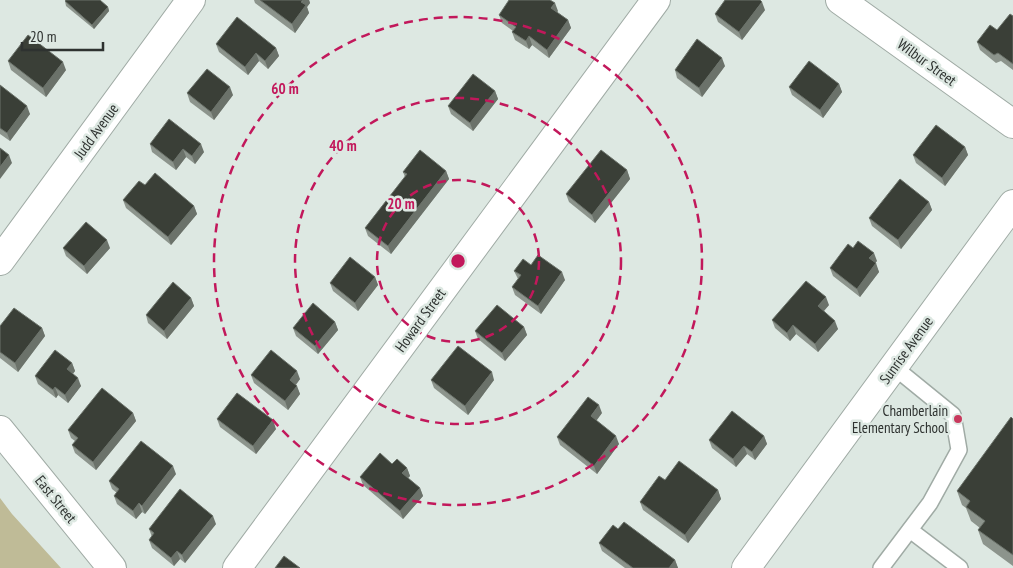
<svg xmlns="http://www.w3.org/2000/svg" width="1013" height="568" font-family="'PT Sans Narrow',sans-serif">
<rect width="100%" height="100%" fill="#dde8e2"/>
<polygon fill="#bfbb97" points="0,498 12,514 61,568 0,568"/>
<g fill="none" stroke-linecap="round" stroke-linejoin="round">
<defs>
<g id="lane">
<polyline points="910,530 960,568"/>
<polyline points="881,568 930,503 959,450 953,415 894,367"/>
</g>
<g id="street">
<polyline points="840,0 1013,124"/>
<polyline points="0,261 191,0"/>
<polyline points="237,568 656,0"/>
<polyline points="746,568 1013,204"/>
</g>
<polyline id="secondary" points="0,430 112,568"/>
</defs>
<use href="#lane" stroke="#a0aba5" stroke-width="18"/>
<use href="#street" stroke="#a0aba5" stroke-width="30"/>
<use href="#secondary" stroke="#a0aba5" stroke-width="30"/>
<use href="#lane" stroke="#fff" stroke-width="15"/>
<use href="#street" stroke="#fff" stroke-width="28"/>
<use href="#secondary" stroke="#fff" stroke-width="28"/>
</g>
<g fill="#8c948c">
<polygon points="254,0 309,0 310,3 307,7 309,13 295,33 255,3"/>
<polygon points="65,1 108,7 109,11 94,29 66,6"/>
<polygon points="765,10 742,40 718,22 715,14"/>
<polygon points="558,11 557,12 568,20 571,28 549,58 532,45 529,49 515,40 512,32 513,31 502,23 499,15"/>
<polygon points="1013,16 1013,70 1001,61 996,63 980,50 977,42 997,30"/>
<polygon points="216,44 276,48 279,56 268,69 259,61 248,75 219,52"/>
<polygon points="8,61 66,70 46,97 11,70"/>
<polygon points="725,66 702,97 677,78 675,70"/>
<polygon points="839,84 842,92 823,118 792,95 789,87"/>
<polygon points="0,85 30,114 10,141 0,134"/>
<polygon points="495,91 498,99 473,131 451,114 448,106"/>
<polygon points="187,93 233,95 214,120 190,102"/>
<polygon points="150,144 204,152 195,164 186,157 176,170 152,152"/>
<polygon points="965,147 968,155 945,186 916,163 913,155"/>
<polygon points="627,170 630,179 595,223 569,202 566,194"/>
<polygon points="446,171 449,179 391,254 368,236 365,228 405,177 403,172"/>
<polygon points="145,185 194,206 197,214 171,245 126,208 123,200"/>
<polygon points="929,202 932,210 901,249 872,226 869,218"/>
<polygon points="63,248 110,248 87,274 66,256"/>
<polygon points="853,248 877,261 875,263 879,272 860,297 833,276 830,268"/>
<polygon points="531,265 565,280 541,314 515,295 512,287 518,279 514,271"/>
<polygon points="375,277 378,285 358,311 333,291 330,283"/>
<polygon points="191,298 194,306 167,339 148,323 146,315"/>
<polygon points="829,305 824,311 838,329 818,352 796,334 790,341 775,328 772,320"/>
<polygon points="335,322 338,330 318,354 296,336 293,328"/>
<polygon points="0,326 42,328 45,336 18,372 0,358"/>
<polygon points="524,327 527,335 505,361 478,339 475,331"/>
<polygon points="72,363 75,371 73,374 81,386 68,403 58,395 56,398 38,384 35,376"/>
<polygon points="251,375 300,379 296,385 300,394 288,410 254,383"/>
<polygon points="431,380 494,380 468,415 434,388"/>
<polygon points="133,413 136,421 96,470 75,453 72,445 75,441 71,438 68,430"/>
<polygon points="602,413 596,420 619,444 597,474 560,445 557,437"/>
<polygon points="217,419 276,429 256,454 220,427"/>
<polygon points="1013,419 1013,566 983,544 978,530 980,528 971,521 966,508 962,505 957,491"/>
<polygon points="764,436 767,444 755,460 747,454 736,467 712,448 709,440"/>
<polygon points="392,464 407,468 410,476 408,478 420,488 423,496 403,519 363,485 360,477"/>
<polygon points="176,474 145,514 142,512 136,519 117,504 114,496 117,493 112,489 109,481"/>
<polygon points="665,480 718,490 721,499 688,543 643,510 640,502"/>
<polygon points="216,524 185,563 180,559 174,566 152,548 149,540 152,537 149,529"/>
<polygon points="618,529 675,560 678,568 625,568 602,551 599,543"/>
</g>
<g fill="#6b726a">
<polygon points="303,0 309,0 310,3 307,7 309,13 295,33 292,24"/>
<polygon points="762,2 765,10 742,40 739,32"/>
<polygon points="555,3 558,11 554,16 551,8"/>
<polygon points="108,7 109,11 94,29 92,25"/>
<polygon points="568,20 571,28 549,58 547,50"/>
<polygon points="529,36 532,45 529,49 526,41"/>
<polygon points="276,48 279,56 268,69 265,61"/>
<polygon points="256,53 259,61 248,75 245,67"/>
<polygon points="722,58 725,66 702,97 699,88"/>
<polygon points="63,62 66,70 46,97 43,88"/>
<polygon points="839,84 842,92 823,118 820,110"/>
<polygon points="230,87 233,95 214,120 211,112"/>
<polygon points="495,91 498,99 473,131 470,123"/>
<polygon points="27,106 30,114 10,141 7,133"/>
<polygon points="201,144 204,152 195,164 192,156"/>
<polygon points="965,147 968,155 945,186 942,178"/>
<polygon points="183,149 186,157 176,170 173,162"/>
<polygon points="9,155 12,163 0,179 0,167"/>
<polygon points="627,170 630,179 595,223 592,215"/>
<polygon points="446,171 449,179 391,254 388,246"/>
<polygon points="929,202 932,210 901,249 898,240"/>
<polygon points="194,206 197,214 171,245 168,237"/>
<polygon points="107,240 110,248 87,274 84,266"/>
<polygon points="874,253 877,261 872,266 869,258"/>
<polygon points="876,263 879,272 860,297 857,289"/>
<polygon points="562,272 565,280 541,314 538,306"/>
<polygon points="375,277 378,285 358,311 355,303"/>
<polygon points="826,297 829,305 821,314 818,306"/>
<polygon points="191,298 194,306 167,339 164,331"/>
<polygon points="835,321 838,329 818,352 815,344"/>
<polygon points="335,322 338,330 318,354 315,346"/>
<polygon points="793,325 796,334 790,341 787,333"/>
<polygon points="524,327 527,335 505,361 502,353"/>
<polygon points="42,328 45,336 18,372 15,363"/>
<polygon points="72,363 75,371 70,377 67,369"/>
<polygon points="297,371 300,379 293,388 290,380"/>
<polygon points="492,372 494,380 468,415 465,406"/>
<polygon points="78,378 81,386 68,403 65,395"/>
<polygon points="297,386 300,394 288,410 285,401"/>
<polygon points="55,387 58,395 56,398 53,390"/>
<polygon points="599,405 602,413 594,424 591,416"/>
<polygon points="133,413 136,421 96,470 93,462"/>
<polygon points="273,420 276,429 256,454 253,446"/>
<polygon points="616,436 619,444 597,474 594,466"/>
<polygon points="764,436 767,444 755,460 752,452"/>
<polygon points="744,446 747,454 736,467 733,459"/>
<polygon points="173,466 176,474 145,514 142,506"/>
<polygon points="407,468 410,476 405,481 402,473"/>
<polygon points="420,488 423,496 403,519 400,511"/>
<polygon points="718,490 721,499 688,543 685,535"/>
<polygon points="139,503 142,512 136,519 133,511"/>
<polygon points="213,516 216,524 185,563 182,555"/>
<polygon points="177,551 180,559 174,566 171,558"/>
<polygon points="675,560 678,568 669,568"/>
</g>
<g fill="#3a3f37" stroke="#6b726a">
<polygon points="66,0 100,0 108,7 92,25 65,1"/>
<polygon points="260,0 303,0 301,2 306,5 292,24"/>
<polygon points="509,0 550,0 555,3 551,8 568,20 547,50 529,36 526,41 512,32 516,27 499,15"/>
<polygon points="725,0 760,0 762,2 739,32 715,14"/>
<polygon points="1010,14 1013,16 1013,64 998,53 994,55 977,42 990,25 997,30"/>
<polygon points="237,17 276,48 265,61 256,53 245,67 216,44"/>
<polygon points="28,35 63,62 43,88 8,61"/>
<polygon points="697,39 722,58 699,88 675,70"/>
<polygon points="809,61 839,84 820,110 789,87"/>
<polygon points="207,69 230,87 211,112 187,93"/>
<polygon points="473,74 495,91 470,123 448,106"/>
<polygon points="0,85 27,106 7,133 0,128"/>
<polygon points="169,119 201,144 192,156 183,149 173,162 150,144"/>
<polygon points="936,125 965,147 942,178 913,155"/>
<polygon points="0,148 9,155 0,167"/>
<polygon points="420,150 446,171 388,246 365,228 407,174 403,172"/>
<polygon points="601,150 627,170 592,215 566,194"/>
<polygon points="155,173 194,206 168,237 123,200 139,181 145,185"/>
<polygon points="900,179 929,202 898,240 869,218"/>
<polygon points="86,222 107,240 84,266 63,248"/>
<polygon points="858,241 874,253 869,258 876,263 857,289 830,268 848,244 853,248"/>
<polygon points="538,255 562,272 538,306 512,287 521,275 514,271 523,259 531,265"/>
<polygon points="350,257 375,277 355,303 330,283"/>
<polygon points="806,281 826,297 818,306 835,321 815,344 793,325 787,333 772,320"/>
<polygon points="173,282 191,298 164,331 146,315"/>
<polygon points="313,303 335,322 315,346 293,328"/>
<polygon points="497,305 524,327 502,353 475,331"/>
<polygon points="14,308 42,328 15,363 0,352 0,326"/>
<polygon points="458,346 492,372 465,406 431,380"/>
<polygon points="55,350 72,363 67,369 78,378 65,395 55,387 53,390 35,376"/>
<polygon points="271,350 297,371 290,380 297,386 285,401 251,375"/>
<polygon points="102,388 133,413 93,462 72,445 78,438 68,430"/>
<polygon points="237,393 273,420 253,446 217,419"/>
<polygon points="588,397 599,405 591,416 616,436 594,466 557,437"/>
<polygon points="732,411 764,436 752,452 744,446 733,459 709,440"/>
<polygon points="1011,417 1013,419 1013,555 978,530 985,521 966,507 970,501 957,491"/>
<polygon points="141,441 173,466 142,506 139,503 133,511 114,496 119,489 109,481"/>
<polygon points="380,453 392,464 397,459 407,468 402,473 420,488 400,511 360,477"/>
<polygon points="679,461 718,490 685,535 640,502 659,476 665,480"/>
<polygon points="180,489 213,516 182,555 177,551 171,558 149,540 154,533 149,529"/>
<polygon points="624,522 675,560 669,568 633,568 599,543 613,525 618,529"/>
<polygon points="284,556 300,568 275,568"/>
</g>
<g fill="none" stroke="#c2185b" stroke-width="2.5" stroke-dasharray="9 6">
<circle cx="458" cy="261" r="81"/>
<circle cx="458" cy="261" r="163"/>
<circle cx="458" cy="261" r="244"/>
</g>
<circle fill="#c8395d" stroke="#dde8e2" stroke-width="2" cx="958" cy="419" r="5"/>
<g text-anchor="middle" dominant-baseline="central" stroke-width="5" stroke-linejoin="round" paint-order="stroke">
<g font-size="15" fill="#2e3230" stroke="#dde8e2">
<text transform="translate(927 62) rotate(36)">Wilbur Street</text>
<text transform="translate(96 131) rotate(-54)">Judd Avenue</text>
<text transform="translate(420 320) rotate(-54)">Howard Street</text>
<text transform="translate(906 350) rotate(-54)">Sunrise Avenue</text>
<text transform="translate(56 499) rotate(51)">East Street</text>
</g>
<g font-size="15" fill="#2e3230" stroke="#dde8e2" text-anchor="end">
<text x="948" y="410">Chamberlain<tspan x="948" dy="17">Elementary School</tspan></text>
</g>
</g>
<circle cx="458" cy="261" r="8" fill="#c2185b" stroke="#dde8e2" stroke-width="2.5"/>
<g font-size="15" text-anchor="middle" font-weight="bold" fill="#c2185b" stroke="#dde8e2" stroke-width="5" stroke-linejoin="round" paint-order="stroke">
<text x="285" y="94">60 m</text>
<text x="343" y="151">40 m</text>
<text x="401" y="209">20 m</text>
</g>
<path d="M22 42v8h81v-8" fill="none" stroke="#2e3230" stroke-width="2.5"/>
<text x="30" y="42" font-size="15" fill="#2e3230" stroke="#dde8e2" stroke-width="4" paint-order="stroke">20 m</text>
</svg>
